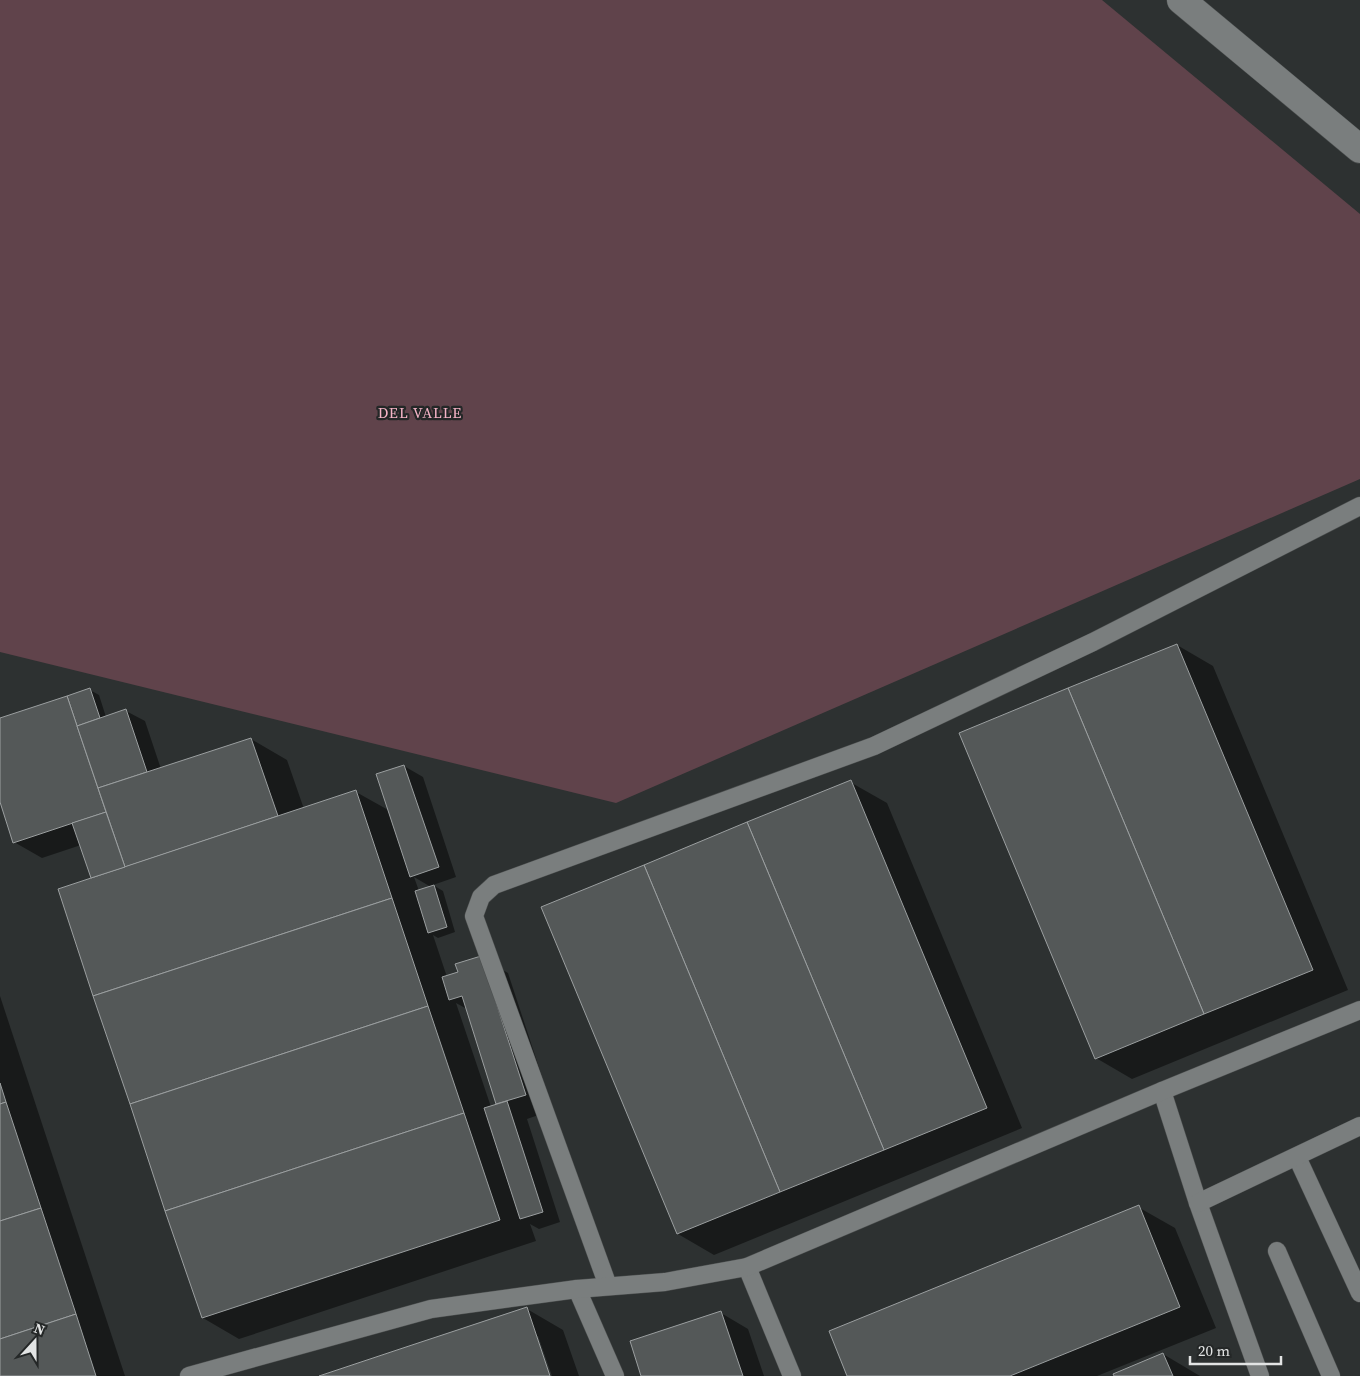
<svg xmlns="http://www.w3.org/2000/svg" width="1360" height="1376" font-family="'Source Serif 4',serif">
<rect width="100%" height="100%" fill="#2d3131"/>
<polygon fill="#60434b" points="0,0 1102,0 1360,214 1360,479 616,803 0,652"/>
<g fill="#0007" fill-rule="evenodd">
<polygon points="1177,645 1213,666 1348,990 1132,1079 1096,1058"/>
<path d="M90,690l9,5 7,22 20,-6 19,10 16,48 90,-30 36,21 17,49 52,-17 34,19 14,-45 19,11 33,100 -23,8 10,6 12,41 -17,6 -5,-3 14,42 13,-4 21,-16 27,16 45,137 -26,9 33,103 -21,7 -9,-5 6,17 -297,98 -36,-21 -110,-439 -12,-34 -39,13 -28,-16 -14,-44v-78zM414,877l17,10 -12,4zM456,1003l11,6 31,96 -7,2z"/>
<polygon points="850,782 887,803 1022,1128 714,1255 678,1234"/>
<polygon points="0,996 125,1376 0,1376"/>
<polygon points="1138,1207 1175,1228 1216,1328 1097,1376 849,1376"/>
<polygon points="527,1309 563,1330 579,1376 552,1376 538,1336 536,1336 549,1376 323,1376"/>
<polygon points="721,1313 748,1329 764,1376 642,1376"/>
<polygon points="1163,1354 1200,1376 1115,1376"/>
</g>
<g fill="#545858" stroke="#9b9fa0">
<polygon points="1177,644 1313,970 1204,1014 1068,688"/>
<polygon points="90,688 100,718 77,726 67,696"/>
<polygon points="1068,688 1204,1014 1095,1059 959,733"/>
<polygon points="67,696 106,812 13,843 0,802 0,718"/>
<polygon points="126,709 147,772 98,788 77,726"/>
<polygon points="251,738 278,816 125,867 98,788"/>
<polygon points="404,765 439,867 410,877 376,774"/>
<polygon points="851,780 987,1108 884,1150 747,822"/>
<polygon points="356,790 392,898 93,996 58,889"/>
<polygon points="106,812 125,867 91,878 72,823"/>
<polygon points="747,822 884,1150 780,1192 644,865"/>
<polygon points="644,865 780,1192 677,1234 541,907"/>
<polygon points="434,885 447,927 428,933 415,891"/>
<polygon points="392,898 428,1006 130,1104 93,996"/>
<polygon points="481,956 526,1095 496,1104 462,996 449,1000 442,977 458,972 455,964"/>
<polygon points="428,1006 464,1113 165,1211 130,1104"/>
<polygon points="0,1083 6,1102 0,1104"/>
<polygon points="507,1101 543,1212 520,1219 484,1108"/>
<polygon points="6,1102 41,1208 0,1221 0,1104"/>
<polygon points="464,1113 500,1220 202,1318 165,1211"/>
<polygon points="1139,1205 1180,1307 1010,1376 847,1376 829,1331"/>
<polygon points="41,1208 76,1314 0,1339 0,1221"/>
<polygon points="527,1307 550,1376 319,1376 403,1348"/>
<polygon points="721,1311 743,1376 641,1376 630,1341"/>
<polygon points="76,1314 96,1376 0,1376 0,1339"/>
<polygon points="1163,1353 1173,1376 1114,1376 1113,1374"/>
</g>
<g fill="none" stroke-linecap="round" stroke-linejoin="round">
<defs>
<g id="service">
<polyline points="1162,1091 1198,1203 1260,1376"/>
<polyline points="1297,1157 1360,1293"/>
<polyline points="1198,1203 1360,1126"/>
<polyline points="1277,1251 1331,1376"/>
<polyline points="747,1267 792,1376"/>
<polyline points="608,1286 474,916 481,897 494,885 874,746 1093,642 1360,506"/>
<polyline points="577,1289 615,1376"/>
<polyline points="189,1376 431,1309 577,1289 665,1282 747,1267 1162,1091 1360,1010"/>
</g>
<polyline id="tertiary" points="1181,0 1360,149"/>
</defs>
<use href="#service" stroke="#4b4e4e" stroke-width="19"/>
<use href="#tertiary" stroke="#4b4e4e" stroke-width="29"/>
<use href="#service" stroke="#7a7e7e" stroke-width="18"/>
<use href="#tertiary" stroke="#7a7e7e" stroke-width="28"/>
</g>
<g text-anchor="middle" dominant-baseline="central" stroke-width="4.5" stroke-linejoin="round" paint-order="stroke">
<g font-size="15" letter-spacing="1" fill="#f6b4c7" stroke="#242727">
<text x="420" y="412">DEL VALLE</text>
</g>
</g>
<g transform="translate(35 1341) rotate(21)" stroke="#242727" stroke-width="4" paint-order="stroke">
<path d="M0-4L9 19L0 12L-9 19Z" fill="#e2e4e4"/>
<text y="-8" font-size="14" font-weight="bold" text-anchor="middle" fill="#e2e4e4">N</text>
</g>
<path d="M1190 1356v8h91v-8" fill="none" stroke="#e2e4e4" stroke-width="2.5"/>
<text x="1198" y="1356" font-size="15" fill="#e2e4e4" stroke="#242727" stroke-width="4" paint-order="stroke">20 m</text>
</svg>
